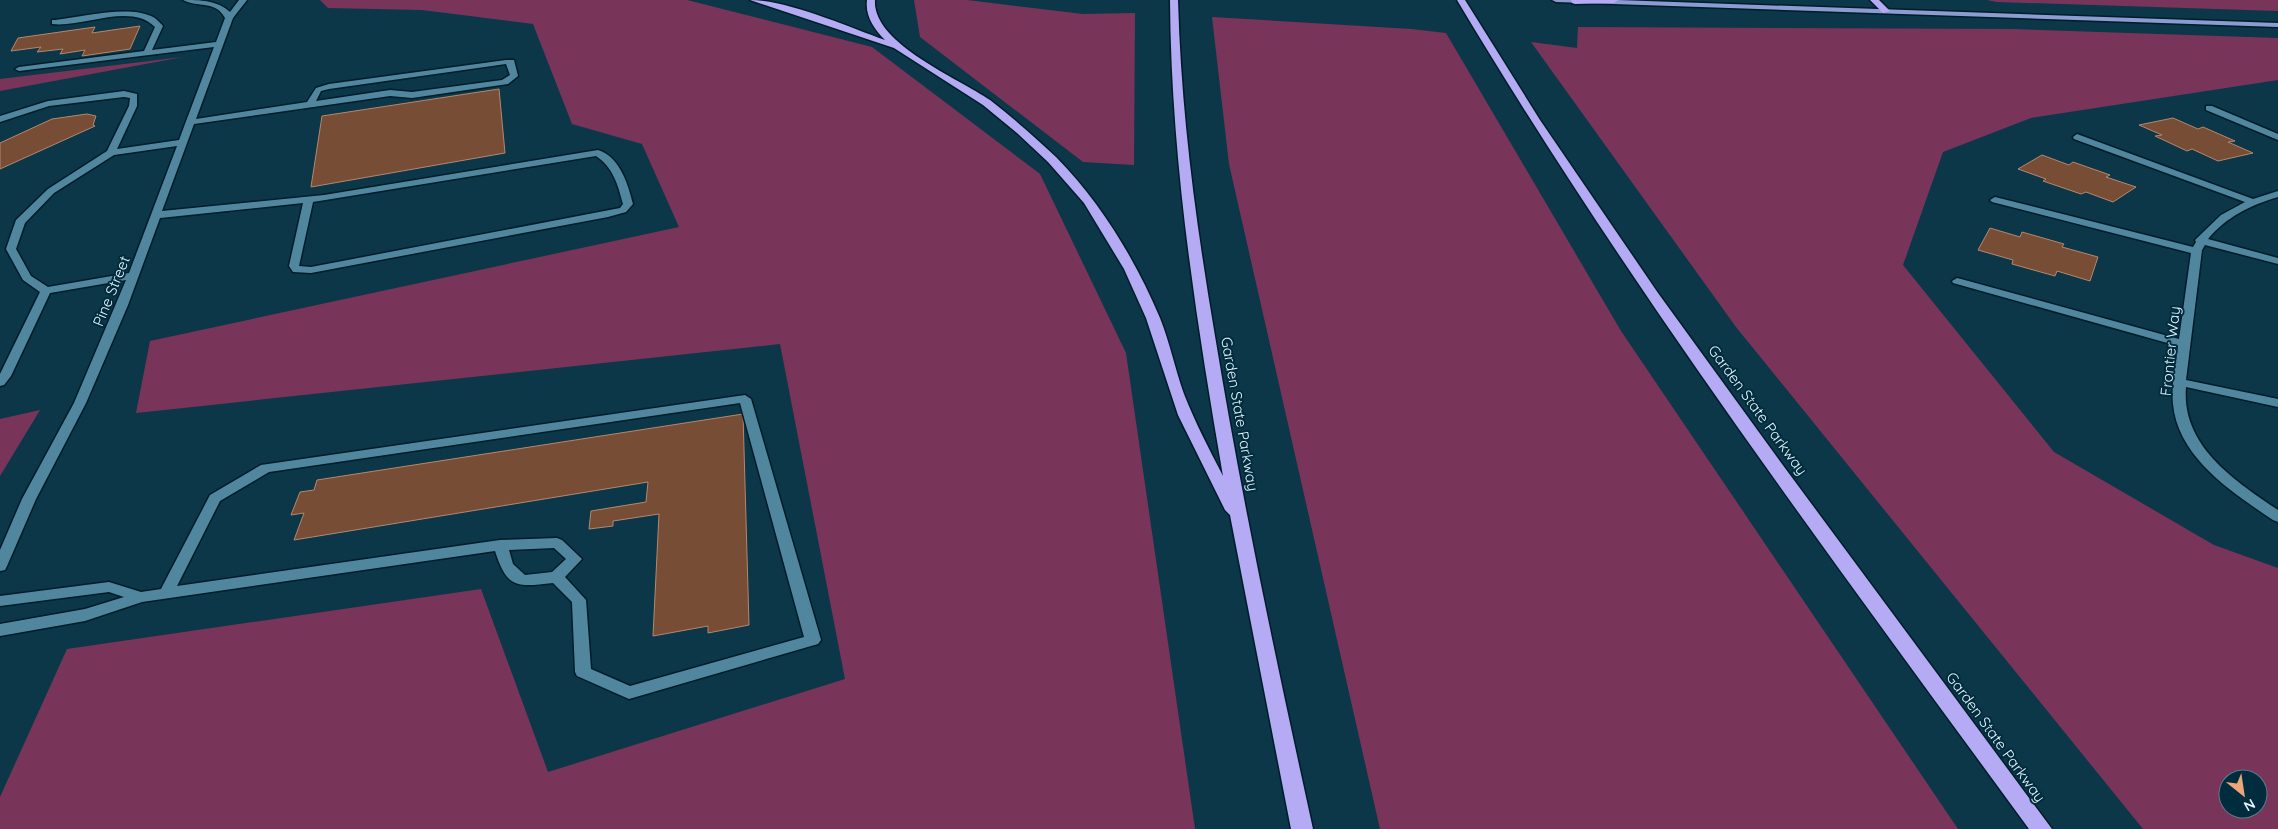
<svg xmlns="http://www.w3.org/2000/svg" width="2278" height="829" font-family="Quicksand,sans-serif">
<rect width="100%" height="100%" fill="#0c3748"/>
<g fill="#793559" fill-rule="evenodd">
<polygon points="320,0 687,0 872,47 1040,174 1126,353 1195,829 0,829 0,797 67,649 481,589 548,772 845,679 780,344 136,413 150,341 679,227 642,144 572,124 533,24 422,10 328,8"/>
<polygon points="914,0 967,0 1083,14 1135,13 1134,165 1083,162 920,37"/>
<polygon points="1987,0 2278,0 2278,11 1997,2"/>
<polygon points="1212,17 1411,29 1446,33 1621,331 1958,829 1380,829 1229,164"/>
<path d="M1578,27l435,2 265,9v42l-247,38 -88,34 -40,113 151,187 160,93 64,23v261h-135l-407,-502 -205,-285 46,6zM2228,779h30v30h-30z"/>
<polygon points="183,57 0,91 0,79"/>
<polygon points="40,410 0,476 0,419"/>
</g>
<g fill="#784d35" stroke="#b6876d">
<polygon points="140,26 130,49 82,56 85,50 60,54 63,49 37,52 41,47 11,51 18,38 95,27 92,33"/>
<polygon points="499,89 505,153 311,187 322,116"/>
<polygon points="87,114 96,116 93,125 95,126 0,169 0,143 52,119"/>
<polygon points="2173,118 2198,129 2203,127 2235,141 2228,142 2253,153 2218,161 2192,149 2187,151 2155,136 2162,135 2139,125"/>
<polygon points="2042,155 2069,165 2073,162 2110,175 2106,177 2136,187 2113,202 2086,192 2081,194 2043,181 2046,179 2018,169"/>
<polygon points="1990,228 2020,237 2022,232 2064,244 2062,247 2098,257 2090,281 2057,271 2055,276 2012,264 2013,260 1978,250"/>
<polygon points="743,414 749,625 708,633 708,626 653,636 659,514 613,521 613,526 589,529 591,511 646,502 648,482 294,540 304,513 291,515 300,492 314,490 317,480"/>
</g>
<g fill="none" stroke-linecap="round" stroke-linejoin="round">
<defs>
<g id="minor">
<path d="M183,0c17,0 34,0 47,12l9,-12h8l-14,18 -37,101 111,-17 9,-14 13,-4 177,-24h8l4,16 -10,8 -14,2 -82,12 -22,-2 -196,28 -32,87 162,-16 274,-45c22,7 30,34 35,54l-7,8 -18,5 -297,56 -18,-1 -4,-6 14,-63 -143,15 -32,87 -42,98 -50,96 -29,67 -2,4 -5,1v-21l22,-51 52,-96 52,-123 -76,13 -39,83 -7,9 -4,1v-12l40,-82 -17,-12 -17,-31 10,-29 32,-31 59,-38 22,-45 1,-8 -6,-1 -75,9 -49,16v-6l48,-15 76,-10 13,3v12l-20,43 62,-9 35,-93 -195,24 -4,-2 4,-2 125,-16 11,-24c-25,-25 -72,1 -103,-3v-4h3c26,-3 72,-15 96,-4 5,2 8,6 12,10l-11,24 64,-8 9,-24c-9,-18 -28,-10 -42,-18zM506,64l4,11 -8,5 -90,12 -22,-2 -74,11 5,-10 8,-2zM177,146l-48,127 -81,14 -17,-11 -15,-27 9,-26 29,-30 60,-38zM596,156c17,11 22,29 27,48l-3,4 -309,59 -12,-1 14,-64z"/>
<polygon points="2206,106 2212,106 2278,134 2278,140 2206,110"/>
<path d="M2077,134l176,65 25,-8v6c-27,8 -52,20 -70,42l70,19v6l-73,-19 -3,5 -16,130 92,19v8l-92,-20c-5,59 49,94 92,123v12l-5,-2c-40,-27 -95,-62 -100,-116 -2,-19 3,-40 5,-58l-225,-63 -1,-2 5,-3 4,1 218,60 12,-86 -199,-51 -2,-2 5,-3 198,50 3,-5 -1,-2 26,-25 24,-13 -171,-63 -1,-2z"/>
<path d="M745,395l6,4 70,241 -3,4 -189,55 -52,-23 -2,-4 -3,-70 -19,-19c-36,4 -46,6 -58,-32l-353,51 -57,19 -85,15v-12l85,-15 39,-12 -15,-5 -109,14v-10l109,-14 32,10 20,-3 49,-94 51,-30zM740,403l64,234 -174,49 -39,-17 -5,-69 -21,-23 17,-18 -20,-19 -5,-2 -57,2 -323,46 43,-85 49,-29zM554,548l12,11 -14,13 -27,3 -12,-11 -4,-14z"/>
</g>
<polygon id="major" points="1552,0 1618,0 2278,23 2278,27 1556,2"/>
<g id="highway">
<path d="M750,0c38,0 98,27 135,40 -11,-11 -20,-24 -18,-40h8c-3,43 83,78 115,100 23,18 45,37 66,57 45,46 79,102 104,161 10,25 15,51 24,76 11,28 25,55 39,82 -27,-157 -52,-316 -53,-476h8c3,113 18,224 37,336 27,165 62,329 98,493h-22l-61,-314 -5,-5 -47,-95 -32,-97 -22,-49 -40,-66 -36,-41 -31,-29 -34,-28 -89,-57z"/>
<path d="M1457,0h8l75,120 118,173 124,171 270,365h-23c-198,-271 -400,-541 -572,-829z"/>
<polygon points="1571,0 1618,0 1614,3 1575,4 1572,3"/>
<polygon points="1870,0 1879,0 1890,11 1883,13"/>
</g>
</defs>
<use href="#minor" stroke="#011d29" stroke-width="3"/>
<use href="#major" stroke="#011d29" stroke-width="3"/>
<use href="#highway" stroke="#011d29" stroke-width="3"/>
<use href="#minor" fill="#51869f" fill-rule="evenodd"/>
<use href="#major" fill="#8c9cd2" fill-rule="evenodd"/>
<use href="#highway" fill="#b4abf4" fill-rule="evenodd"/>
</g>
<g text-anchor="middle" dominant-baseline="central" stroke-width="4" stroke-linejoin="round" paint-order="stroke">
<g font-size="15" fill="#e4f5fd" stroke="#002c3d">
<text transform="translate(111 291) rotate(-68)">Pine Street</text>
<text transform="translate(2170 351) rotate(-84)">Frontier Way</text>
<text transform="translate(1758 410) rotate(54)">Garden State Parkway</text>
<text transform="translate(1240 414) rotate(80)">Garden State Parkway</text>
<text transform="translate(1996 737) rotate(54)">Garden State Parkway</text>
</g>
</g>
<g transform="translate(2243 794) rotate(150)"><circle r="24" fill="#002c3d" stroke="#5b7c8a"/>
<path d="M0-4L9 19L0 12L-9 19Z" fill="#efa378"/>
<text y="-8" font-size="14" font-weight="bold" text-anchor="middle" fill="#e4f5fd">N</text>
</g>
</svg>
